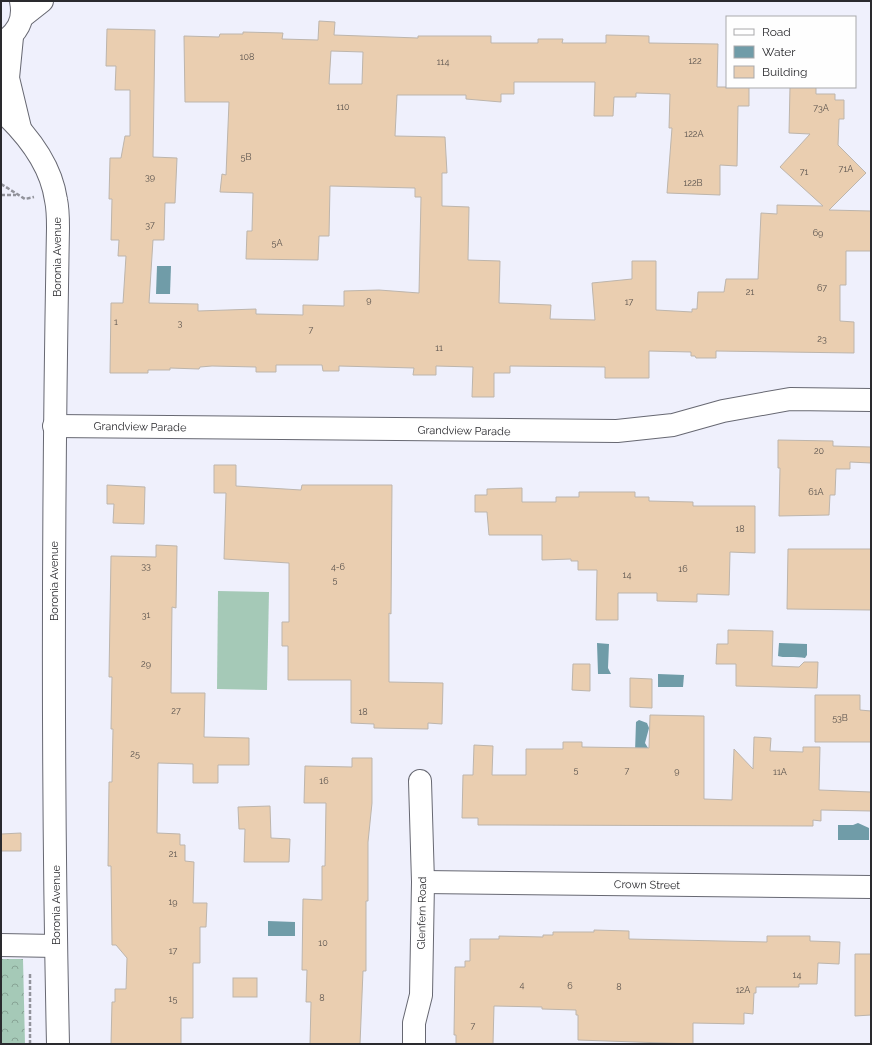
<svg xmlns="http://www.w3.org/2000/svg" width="872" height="1045" font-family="Raleway,sans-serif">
<defs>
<pattern id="park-crowns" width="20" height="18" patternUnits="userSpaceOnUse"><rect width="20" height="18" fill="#a5c9b7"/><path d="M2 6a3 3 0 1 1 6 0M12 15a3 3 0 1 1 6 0" fill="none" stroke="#87a395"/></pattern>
</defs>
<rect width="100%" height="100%" fill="#eff0fc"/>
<polygon fill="url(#park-crowns)" points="1,959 23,959 25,1044 1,1044"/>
<polygon fill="#a5c9b7" points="218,591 269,592 267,690 217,689"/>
<g fill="#709ca8">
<polygon points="157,266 171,266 170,294 156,294"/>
<polygon points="597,643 609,644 608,668 611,674 598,674"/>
<path d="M779,643l28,1v11l-2,3c-8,-2 -23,0 -27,-2z"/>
<polygon points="658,674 684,675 683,687 658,687"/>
<polygon points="639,720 647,723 649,728 645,743 648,748 646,753 635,752 636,722"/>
<polygon points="858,823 869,828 869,840 838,840 838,825 853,825"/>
<polygon points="268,921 295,922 295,936 268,936"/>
</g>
<g fill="#eaceb0" stroke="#bdb5ac" fill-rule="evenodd">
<path d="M319,21l16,1 -1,13 84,3v-2h73v7h47v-4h25l-1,4h44v-8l43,1v7l69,1 -1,43h32v19h-11l-1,60 -17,-1v30l-53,-2 5,-65h-3l1,-34 -34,-1v4h-22l-1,19h-19l1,-34h-81v12h-13v8l-35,-3v-4h-69l-2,41 50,1 2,36h-5v33l27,1 -1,53 32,1 -1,42 52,2 -1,14 45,1 -3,-37 40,-4v-18h24v49l36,2v-3h5l1,-17h26l2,-13h32l3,-66 16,1v-9l46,1 -43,-39 30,-33 -21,-1 1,-46h26v7h19v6h9v19h-5l-1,26 28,28 -37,37 42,1v40h-25v34h-6v36l14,1v31l-138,-2v7h-20l-1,-2h-4v-4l-42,-1v27h-44v-11l-95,-1v7h-16v24h-22l1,-30 -37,-1v9h-23l1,-7 -75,-2v5h-16l-1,-6h-46v7h-20v-5l-44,-1 -12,1 -1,2 -29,-1v2h-22v3h-38l1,-70h12l3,-47h-8l1,-16h-8l1,-41h-3l1,-41h11l4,-22h5v-46h-15l1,-24h-10l1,-37 48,1 -2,127 24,1 -2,45h-10l-1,37h-11l-4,63 49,1v7l58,-2v5l47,1v-10l41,1v-15l35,-1 40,3 2,-96h-6v-9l-85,-2 -1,50h-10l-1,24 -72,-1 1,-28h5l1,-38 -33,-1 2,-18 4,1 3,-73h-44l-1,-66 35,1 1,-3h23v-2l40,1 -1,6 36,1zM331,51l32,1 -1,32h-33z"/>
<polygon points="778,440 833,441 833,446 871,447 871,463 850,462 850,469 836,469 835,495 830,495 829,515 779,516 780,468 778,468"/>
<polygon points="214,465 236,465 236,486 301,490 302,485 392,485 391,614 389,613 389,682 443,683 442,724 428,723 428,729 374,728 374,724 351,723 351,680 288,680 288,646 282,646 282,622 289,622 289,563 224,559 226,493 214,493"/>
<polygon points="107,485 145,487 144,524 113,523 114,504 107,504"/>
<polygon points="522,488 522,502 556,502 556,497 579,497 579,492 635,492 635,497 649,497 649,501 693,502 693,506 755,506 755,553 730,552 729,595 697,594 697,602 657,601 657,593 618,593 618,620 596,620 597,570 578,570 578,561 571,561 571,559 542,560 542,535 489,535 487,512 475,512 475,495 487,495 487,489"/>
<polygon points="156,545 177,546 176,608 172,607 171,693 205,693 204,737 249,738 249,765 218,765 218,783 193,783 193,764 158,763 157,833 180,834 180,845 185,845 185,861 194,862 193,903 207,903 206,927 200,927 200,963 193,963 193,1018 181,1018 181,1044 111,1044 112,1002 115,1002 115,989 126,989 127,958 116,945 112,945 111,866 108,866 109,782 112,782 113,729 111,729 112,677 109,677 111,556 156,557"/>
<polygon points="788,549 871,549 871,610 787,609"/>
<polygon points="728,630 773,631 772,666 799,667 804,662 818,662 817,688 736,686 736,664 716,664 717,644 728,644"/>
<polygon points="573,664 590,664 590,691 572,690"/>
<polygon points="630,678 652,679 652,708 630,707"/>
<polygon points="815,695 860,695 860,710 871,711 871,742 815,742"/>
<polygon points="650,715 704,716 704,799 732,800 734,749 753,769 754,737 771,738 770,751 803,752 803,747 820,747 819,790 871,792 871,811 821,810 821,821 813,820 813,826 498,825 478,825 478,818 462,818 463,775 473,775 474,745 493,746 492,775 526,775 526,749 563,749 563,742 582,742 582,747 649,748"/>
<polygon points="352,758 372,758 372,803 368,842 368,901 366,901 366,971 363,971 360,1044 310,1044 311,1002 306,1002 307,970 302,970 303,899 322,900 322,866 325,866 326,803 304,803 305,766 352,767"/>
<polygon points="270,806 271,838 290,839 289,862 244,862 245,829 239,829 238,807"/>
<polygon points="21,833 21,851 1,851 1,834"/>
<polygon points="594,930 629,931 629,939 767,942 767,936 810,936 810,941 840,942 839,964 818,963 817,984 799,984 799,987 756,987 756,993 754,993 753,1014 744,1013 744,1024 693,1023 693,1044 578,1040 578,1015 576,1015 576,1010 542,1009 542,1007 494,1006 493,1044 456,1044 456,1035 454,1035 455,967 465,967 465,961 470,961 470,939 499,939 499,936 543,937 543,935 553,935 553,932 594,932"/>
<polygon points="855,954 871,954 871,1015 855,1016"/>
<rect x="233" y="978" width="24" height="19"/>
</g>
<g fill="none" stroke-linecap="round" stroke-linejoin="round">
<defs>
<g id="minor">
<polyline points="23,16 42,1"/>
<polyline points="12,37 8,78 20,128"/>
<path d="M1,44c16,-11 24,-23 20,-43"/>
<path d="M1,110c26,24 50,54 55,90 2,9 2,19 2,28 -5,272 -6,544 0,816"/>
<polyline points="54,426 617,431 673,425 723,411 790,399 871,400"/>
<polyline points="423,882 871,887"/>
<polyline points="1,945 56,946"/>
<polyline points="414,1044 414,1023 421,995 423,882 420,781"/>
</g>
</defs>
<use href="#minor" stroke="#676872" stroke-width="24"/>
<g stroke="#92939b" stroke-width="2.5" stroke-dasharray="4 2" stroke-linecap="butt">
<polyline points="1,184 25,199 34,197"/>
<polyline points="1,195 16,195"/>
<polyline points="30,1044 30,972"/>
</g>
<use href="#minor" stroke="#fff" stroke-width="22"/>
</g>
<g text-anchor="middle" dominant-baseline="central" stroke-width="3.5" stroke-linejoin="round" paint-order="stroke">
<g font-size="9" fill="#5a534e">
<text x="247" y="57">108</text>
<text x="695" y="61">122</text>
<text x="443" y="62">114</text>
<text x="343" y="107">110</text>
<text x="821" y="108">73A</text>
<text x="694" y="134">122A</text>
<text x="246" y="157">5B</text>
<text x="846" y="169">71A</text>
<text x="804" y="172">71</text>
<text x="150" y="177">39</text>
<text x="693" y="183">122B</text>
<text x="150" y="225">37</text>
<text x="818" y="233">69</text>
<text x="277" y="243">5A</text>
<text x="822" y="288">67</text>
<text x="750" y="292">21</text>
<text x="369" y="300">9</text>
<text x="629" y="302">17</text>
<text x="116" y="322">1</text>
<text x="180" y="323">3</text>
<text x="311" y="330">7</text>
<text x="822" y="339">23</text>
<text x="439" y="348">11</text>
<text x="819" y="451">20</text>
<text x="816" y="492">61A</text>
<text x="740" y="529">18</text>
<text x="146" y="566">33</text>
<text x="338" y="567">4-6</text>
<text x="683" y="569">16</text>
<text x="627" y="575">14</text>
<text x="335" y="580">5</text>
<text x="146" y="615">31</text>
<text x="146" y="664">29</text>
<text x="176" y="711">27</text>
<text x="363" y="712">18</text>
<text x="840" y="718">53B</text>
<text x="135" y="754">25</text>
<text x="576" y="770">5</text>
<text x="627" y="771">7</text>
<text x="677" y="771">9</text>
<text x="780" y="772">11A</text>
<text x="324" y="781">16</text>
<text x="173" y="854">21</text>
<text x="173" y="902">19</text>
<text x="323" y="943">10</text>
<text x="173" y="951">17</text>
<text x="797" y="975">14</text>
<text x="522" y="985">4</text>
<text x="570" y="986">6</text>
<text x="619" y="987">8</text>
<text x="743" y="990">12A</text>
<text x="322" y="998">8</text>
<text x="173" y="999">15</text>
<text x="473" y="1026">7</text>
</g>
<g font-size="11" fill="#2a2a2e" stroke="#fefefe">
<text transform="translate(57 257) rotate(-90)">Boronia Avenue</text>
<text transform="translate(140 427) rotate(1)">Grandview Parade</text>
<text transform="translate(464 431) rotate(1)">Grandview Parade</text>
<text transform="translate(54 581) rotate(-90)">Boronia Avenue</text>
<text transform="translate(647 885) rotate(1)">Crown Street</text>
<text transform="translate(56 905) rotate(-90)">Boronia Avenue</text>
<text transform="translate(422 913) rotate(-89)">Glenfern Road</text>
</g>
</g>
<rect width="872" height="1045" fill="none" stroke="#2a2a2e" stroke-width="4"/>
<rect x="726" y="16" width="130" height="72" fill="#fefefe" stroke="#a9a9ab"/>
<rect x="734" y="29" width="20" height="6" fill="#ffffff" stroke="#a9a9ab"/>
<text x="762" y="36" font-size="12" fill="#2a2a2e">Road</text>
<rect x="734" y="46" width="20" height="12" fill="#709ca8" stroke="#a9a9ab"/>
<text x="762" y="56" font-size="12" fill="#2a2a2e">Water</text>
<rect x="734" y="66" width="20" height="12" fill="#eaceb0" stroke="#a9a9ab"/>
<text x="762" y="76" font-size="12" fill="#2a2a2e">Building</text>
</svg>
